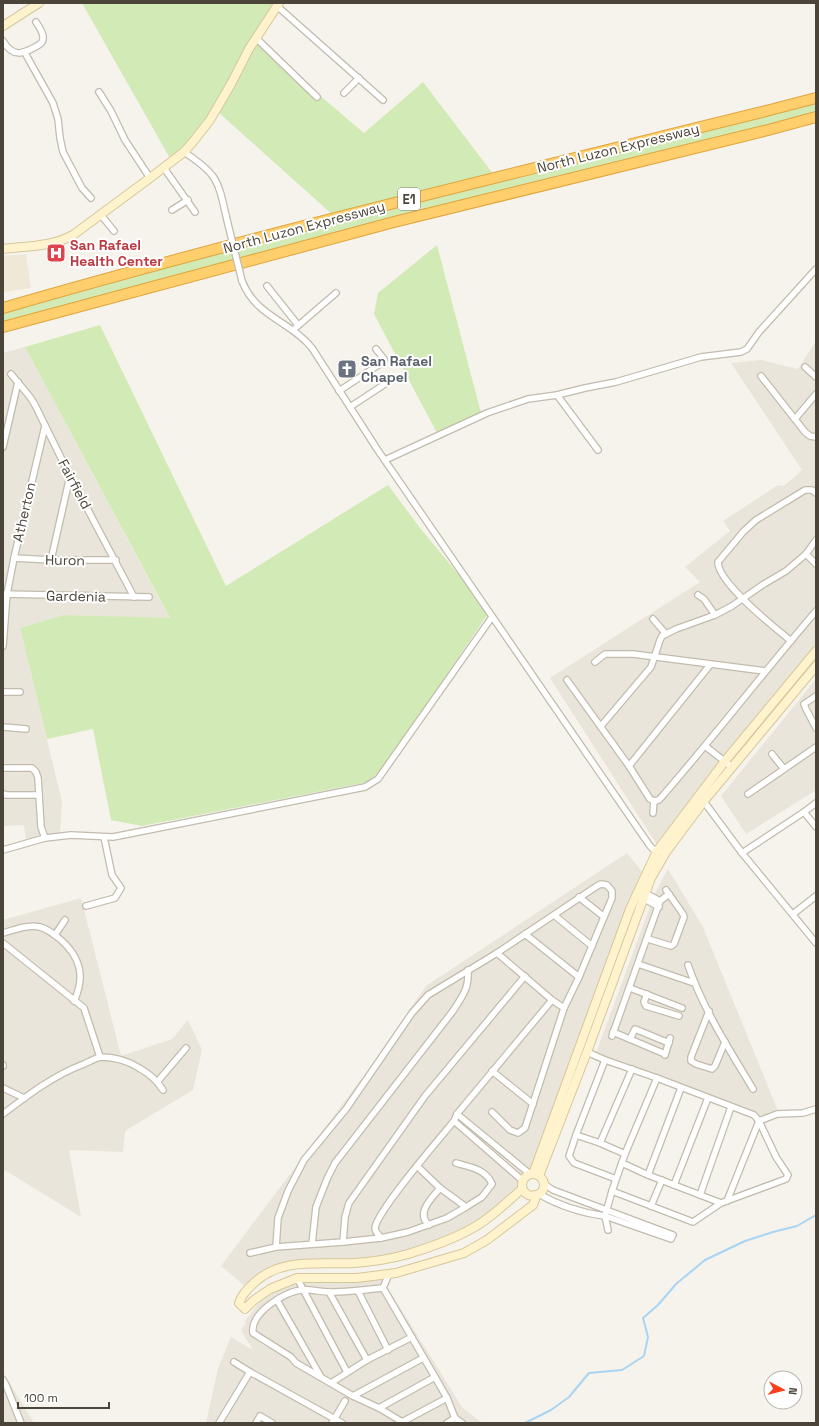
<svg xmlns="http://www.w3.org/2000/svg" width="819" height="1426" font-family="'Space Grotesk',sans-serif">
<rect width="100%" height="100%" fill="#f6f3ec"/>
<g fill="#eae5da">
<polygon points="816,341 816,658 661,851 550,678 700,582 685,567 730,531 723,521 778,485 784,486 802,470 731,363 761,360 798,369"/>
<polygon points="25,347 170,619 63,615 20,628 62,802 60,834 26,840 24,825 3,826 3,353"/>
<polygon points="816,679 816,790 746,834 721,796"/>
<polygon points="627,853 644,874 542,1153 515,1198 465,1233 372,1261 297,1262 246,1287 221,1266 371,1066 426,986"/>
<polygon points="668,869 703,927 778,1111 764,1117 596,1053 655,893"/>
<polygon points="81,898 121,1056 172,1039 188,1020 202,1050 193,1090 125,1131 123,1152 69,1150 81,1217 3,1169 3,920"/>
<polygon points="386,1277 388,1288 462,1407 482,1423 206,1423 218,1368 231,1337 253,1350 241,1330 246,1323 245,1321 260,1301 288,1284 302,1280"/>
<polygon points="3,1372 6,1377 34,1423 3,1423"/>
</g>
<polygon fill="#efe8d6" points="26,254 31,288 3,292 3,256"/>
<g fill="#d2eab5">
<polygon points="82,3 273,3 200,130 171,160"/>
<polygon points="258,43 364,133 423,82 494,175 334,216 218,112"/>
<path d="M816,101v12c-271,69 -544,134 -813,210v-12l240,-67z"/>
<polygon points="437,245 481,413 437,433 374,314 378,293"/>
<polygon points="100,325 226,586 388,485 420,528 463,580 487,615 427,704 379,772 368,782 142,826 111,820 93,729 47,739 20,628 63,615 170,618 25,347"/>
</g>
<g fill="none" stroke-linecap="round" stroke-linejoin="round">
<polyline stroke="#a9d4f2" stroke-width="2" points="525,1423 551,1410 569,1397 589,1373 622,1370 644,1356 648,1337 643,1318 658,1305 676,1284 705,1260 745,1241 773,1232 797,1226 816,1215"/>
<defs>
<g id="street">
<polyline points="277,6 383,100"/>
<polyline points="256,38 317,97"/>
<path d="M3,41c10,17 20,13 34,5 3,-2 6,-3 6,-7 1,-6 -4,-12 -7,-17"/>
<polyline points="25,53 53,103 58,119 60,138 63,152 82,188 91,198"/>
<polyline points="99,92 111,111 125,140 150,178"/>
<polyline points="344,93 359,78"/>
<path d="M184,152c35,23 34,29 43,68"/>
<polyline points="164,168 195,212"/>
<polyline points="172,210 188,200"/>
<polyline points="101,215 114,231"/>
<path d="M242,281c14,36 47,39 70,67l65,101 273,397 5,5h5"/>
<polyline points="267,286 298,325"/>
<polyline points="293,330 336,293"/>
<polyline points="805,367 816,377"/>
<polyline points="11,374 30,397 35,405 70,476 134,597"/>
<polyline points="761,376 805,432 810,436 816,437"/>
<polyline points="339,391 383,362 384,359 376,349"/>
<polyline points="557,395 585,388 616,382 701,357 741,352 747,349 759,332 816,269"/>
<polyline points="350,407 385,384"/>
<polyline points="795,419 816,394"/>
<polyline points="3,447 18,382"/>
<polyline points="385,460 487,413 528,399 557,395 598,450"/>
<polyline points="806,554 816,564"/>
<polyline points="14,558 51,560 116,560"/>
<polyline points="51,560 70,476"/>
<polyline points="3,594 149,597"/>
<polyline points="698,595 704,599 715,615"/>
<polyline points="653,619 666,634"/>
<path d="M791,641c-17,-14 -73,-58 -73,-79l25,-30 13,-12 49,-30h7l4,3"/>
<polyline points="3,646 7,594 14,558 45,426"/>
<polyline points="595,662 605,654 633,654 765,671"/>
<path d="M567,680l62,86 21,33 4,2 5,-1c54,-62 104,-127 157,-189"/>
<polyline points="3,692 20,692"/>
<polyline points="816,696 804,704 806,709 816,728"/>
<polyline points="601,726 651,667 660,640 662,636 676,629 715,615 732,606 764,584 786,571 806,554 816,540"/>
<polyline points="3,727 26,729"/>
<polyline points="705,746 732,767"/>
<polyline points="772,754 784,769"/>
<polyline points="629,766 710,665"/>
<polyline points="3,768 32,768 36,772 38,778 41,827 45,838"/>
<polyline points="3,794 7,795 39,795"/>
<polyline points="748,794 816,747"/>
<polyline points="702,799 742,853 816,943"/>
<polyline points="804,812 816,803"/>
<polyline points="653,813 654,801"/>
<polyline points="3,850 45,838 71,835 113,837 365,787 378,779 492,617"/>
<polyline points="742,853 804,812 816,827"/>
<polyline points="643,892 660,901"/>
<polyline points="579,897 603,916"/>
<polyline points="641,897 659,907"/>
<polyline points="86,906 115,898 121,888 112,875 104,837"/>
<polyline points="793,914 816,896"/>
<polyline points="554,915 592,946"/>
<path d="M3,933c11,-3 25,-9 37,-6 8,2 15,8 21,13 19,17 25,36 13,61"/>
<polyline points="525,934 579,977"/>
<polyline points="55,935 65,920"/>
<polyline points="648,939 671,946 674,944 684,917 683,914 666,890"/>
<polyline points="3,943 84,1008 100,1057"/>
<polyline points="497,953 552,1000 564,1008"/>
<polyline points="638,964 694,983"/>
<path d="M688,965c15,44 41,84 65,124"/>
<polyline points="630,988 682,1008"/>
<polyline points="647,994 644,1002 646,1006 679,1016"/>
<polyline points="709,1011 691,1057 691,1061 696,1064 712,1069 715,1066 725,1042"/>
<polyline points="613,1032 665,1054"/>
<polyline points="612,1036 660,901 669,894"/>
<polyline points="630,1039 635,1029 669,1043"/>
<polyline points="587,1052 605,1060"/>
<polyline points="665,1055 670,1038"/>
<polyline points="3,1066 3,1065"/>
<polyline points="492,1071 533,1104"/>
<polyline points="158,1081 186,1048"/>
<polyline points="3,1088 24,1098"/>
<path d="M3,1114c25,-19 51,-39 81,-50 5,-2 11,-6 17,-7 13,0 27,4 38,11 11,6 18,12 24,22"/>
<polyline points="457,1114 530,1174"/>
<polyline points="454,1121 523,1181"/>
<polyline points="576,1135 600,1143"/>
<polyline points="625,1154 600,1143 632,1069"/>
<polyline points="622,1163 648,1175 721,1203"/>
<polyline points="417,1166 440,1188 466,1207"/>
<polyline points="648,1175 681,1088"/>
<polyline points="674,1185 708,1098"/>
<polyline points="612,1191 693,1222 721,1203 786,1179 788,1175 776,1157 759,1121 754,1115 657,1078"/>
<path d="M539,1194c19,11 43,19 66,22l66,23 2,-4 -120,-45 -9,-6"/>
<polyline points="700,1195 731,1107"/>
<polyline points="727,1201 759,1121 777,1114 803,1113 816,1109"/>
<polyline points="651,1206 662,1180"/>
<path d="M429,1225c-14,-12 3,-27 11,-37"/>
<polyline points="608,1230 605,1216 612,1191 625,1154 657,1078 605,1060 576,1135 569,1156 574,1163 616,1179"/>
<path d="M381,1238c-2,-3 -6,-6 -6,-10 2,-17 65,-90 79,-107l3,-7 95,-114"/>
<polyline points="343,1242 345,1217 349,1203 425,1096 525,976"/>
<path d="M312,1244l4,-37 11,-28 8,-16 118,-152c10,-16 16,-22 15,-41"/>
<polyline points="276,1247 278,1218 288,1191 304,1160 346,1109 412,1013 428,995 497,953 597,886 601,884 607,885 612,891 612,898 579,977 564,1008 525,1128 518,1133 510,1130 492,1112"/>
<path d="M250,1253l26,-6 67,-5 38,-4 27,-6 39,-14 19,-11 16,-10 10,-13c-6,-15 -22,-17 -36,-21"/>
<polyline points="297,1278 347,1372"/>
<path d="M383,1288c-18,2 -35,4 -53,4 -9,0 -19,-3 -28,-2 -17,1 -52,23 -49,43l38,24 5,6 57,33 26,12 25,15"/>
<polyline points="383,1288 435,1377 447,1398 455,1418 462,1423"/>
<polyline points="383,1288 389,1274 391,1273"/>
<polyline points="358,1291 388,1350"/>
<polyline points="329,1292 367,1360"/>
<polyline points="277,1300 321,1377"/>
<polyline points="234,1362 250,1372 342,1423"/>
<polyline points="3,1380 6,1385 21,1423"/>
<polyline points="331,1383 367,1360 412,1337"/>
<polyline points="353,1396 423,1358"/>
<polyline points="379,1408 435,1377"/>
<polyline points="402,1422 447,1398"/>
<polyline points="219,1423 250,1372"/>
<polyline points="256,1423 260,1416 272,1423"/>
<polyline points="332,1423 345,1401"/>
<polyline points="447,1423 455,1418"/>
</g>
<g id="secondary">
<polyline points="3,26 39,3"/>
<path d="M3,249c24,-3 48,-2 70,-14l77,-57 34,-26 8,-9 18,-23 21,-36 18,-35 30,-46"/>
<polyline points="533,1174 630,909 657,851 725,761 816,651"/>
<circle cx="533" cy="1185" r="11"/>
<polyline points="539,1176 587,1052 651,878 666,852 704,801 816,666"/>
<path d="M522,1189c-14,12 -28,26 -44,36 -21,13 -47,22 -70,29 -18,5 -36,8 -54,9 -35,2 -71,-6 -99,19 -7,6 -13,12 -16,21l6,6 9,-9 16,-11 27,-11h60l39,-5 68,-20 23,-13 46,-35 2,-5v-5"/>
</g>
<g id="highway">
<path d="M3,308c252,-73 508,-134 763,-197l50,-13"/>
<polyline points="3,327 394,222 768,130 816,117"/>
</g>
</defs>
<use href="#street" stroke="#c2bbae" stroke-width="8"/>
<use href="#secondary" stroke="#d6c79b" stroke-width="10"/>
<use href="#highway" stroke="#e0a43c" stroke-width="12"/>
<use href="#street" stroke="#fff" stroke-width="5.5"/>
<use href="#secondary" stroke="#fff3cd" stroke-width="8"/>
<use href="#highway" stroke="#ffcf6e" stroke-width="10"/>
<defs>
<polyline id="street-bridge" points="227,220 242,281"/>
</defs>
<use href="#street-bridge" stroke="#c2bbae" stroke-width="8" stroke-linecap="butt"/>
<use href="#street-bridge" stroke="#fff" stroke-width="5.5"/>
</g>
<defs>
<symbol id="hospital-square" viewBox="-11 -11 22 22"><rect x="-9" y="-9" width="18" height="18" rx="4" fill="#e0444e" stroke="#fff"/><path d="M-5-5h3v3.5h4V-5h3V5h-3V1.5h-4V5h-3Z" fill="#fff"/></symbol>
<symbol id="church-square" viewBox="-11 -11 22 22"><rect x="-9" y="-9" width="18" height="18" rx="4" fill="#6b7280" stroke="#fff"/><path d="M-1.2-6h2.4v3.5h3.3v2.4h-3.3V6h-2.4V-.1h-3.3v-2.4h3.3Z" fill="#fff"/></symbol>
</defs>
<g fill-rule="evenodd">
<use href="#hospital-square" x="45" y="242" width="22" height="22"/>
<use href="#church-square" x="336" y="358" width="22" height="22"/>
</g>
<g text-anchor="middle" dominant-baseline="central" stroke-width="4" stroke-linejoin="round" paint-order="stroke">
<rect fill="#fff" stroke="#817c74" stroke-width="1" x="398" y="188" width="22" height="22" rx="3"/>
<g font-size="13" font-weight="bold" fill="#4b4439">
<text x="409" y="199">E1</text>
</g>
<g font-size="14" fill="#4b4439" stroke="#fff">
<text transform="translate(618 148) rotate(-14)">North Luzon Expressway</text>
<text transform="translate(304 227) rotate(-15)">North Luzon Expressway</text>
<text transform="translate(75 484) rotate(62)">Fairfield</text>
<text transform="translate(24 512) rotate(-77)">Atherton</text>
<text transform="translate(65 560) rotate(1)">Huron</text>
<text transform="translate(76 596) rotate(1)">Gardenia</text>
</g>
<g font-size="14" font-weight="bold" fill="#be3a42" stroke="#fff" text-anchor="start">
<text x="70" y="245">San Rafael<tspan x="70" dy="16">Health Center</tspan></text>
</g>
<g font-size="14" font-weight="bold" fill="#5b616d" stroke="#fff" text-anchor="start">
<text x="361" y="361">San Rafael<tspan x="361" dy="16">Chapel</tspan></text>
</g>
</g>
<rect width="819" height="1426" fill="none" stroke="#4b4439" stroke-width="8"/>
<g transform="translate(783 1390) rotate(97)"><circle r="19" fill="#ffffff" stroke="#b7b4b0"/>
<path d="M0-3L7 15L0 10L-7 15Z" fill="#fc3f1d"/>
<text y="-6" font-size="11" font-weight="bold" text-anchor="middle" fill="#4b4439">N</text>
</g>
<path d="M18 1402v6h91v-6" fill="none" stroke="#4b4439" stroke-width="2"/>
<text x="24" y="1402" font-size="12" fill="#4b4439" stroke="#ffffff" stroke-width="3" paint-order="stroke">100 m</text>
</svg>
